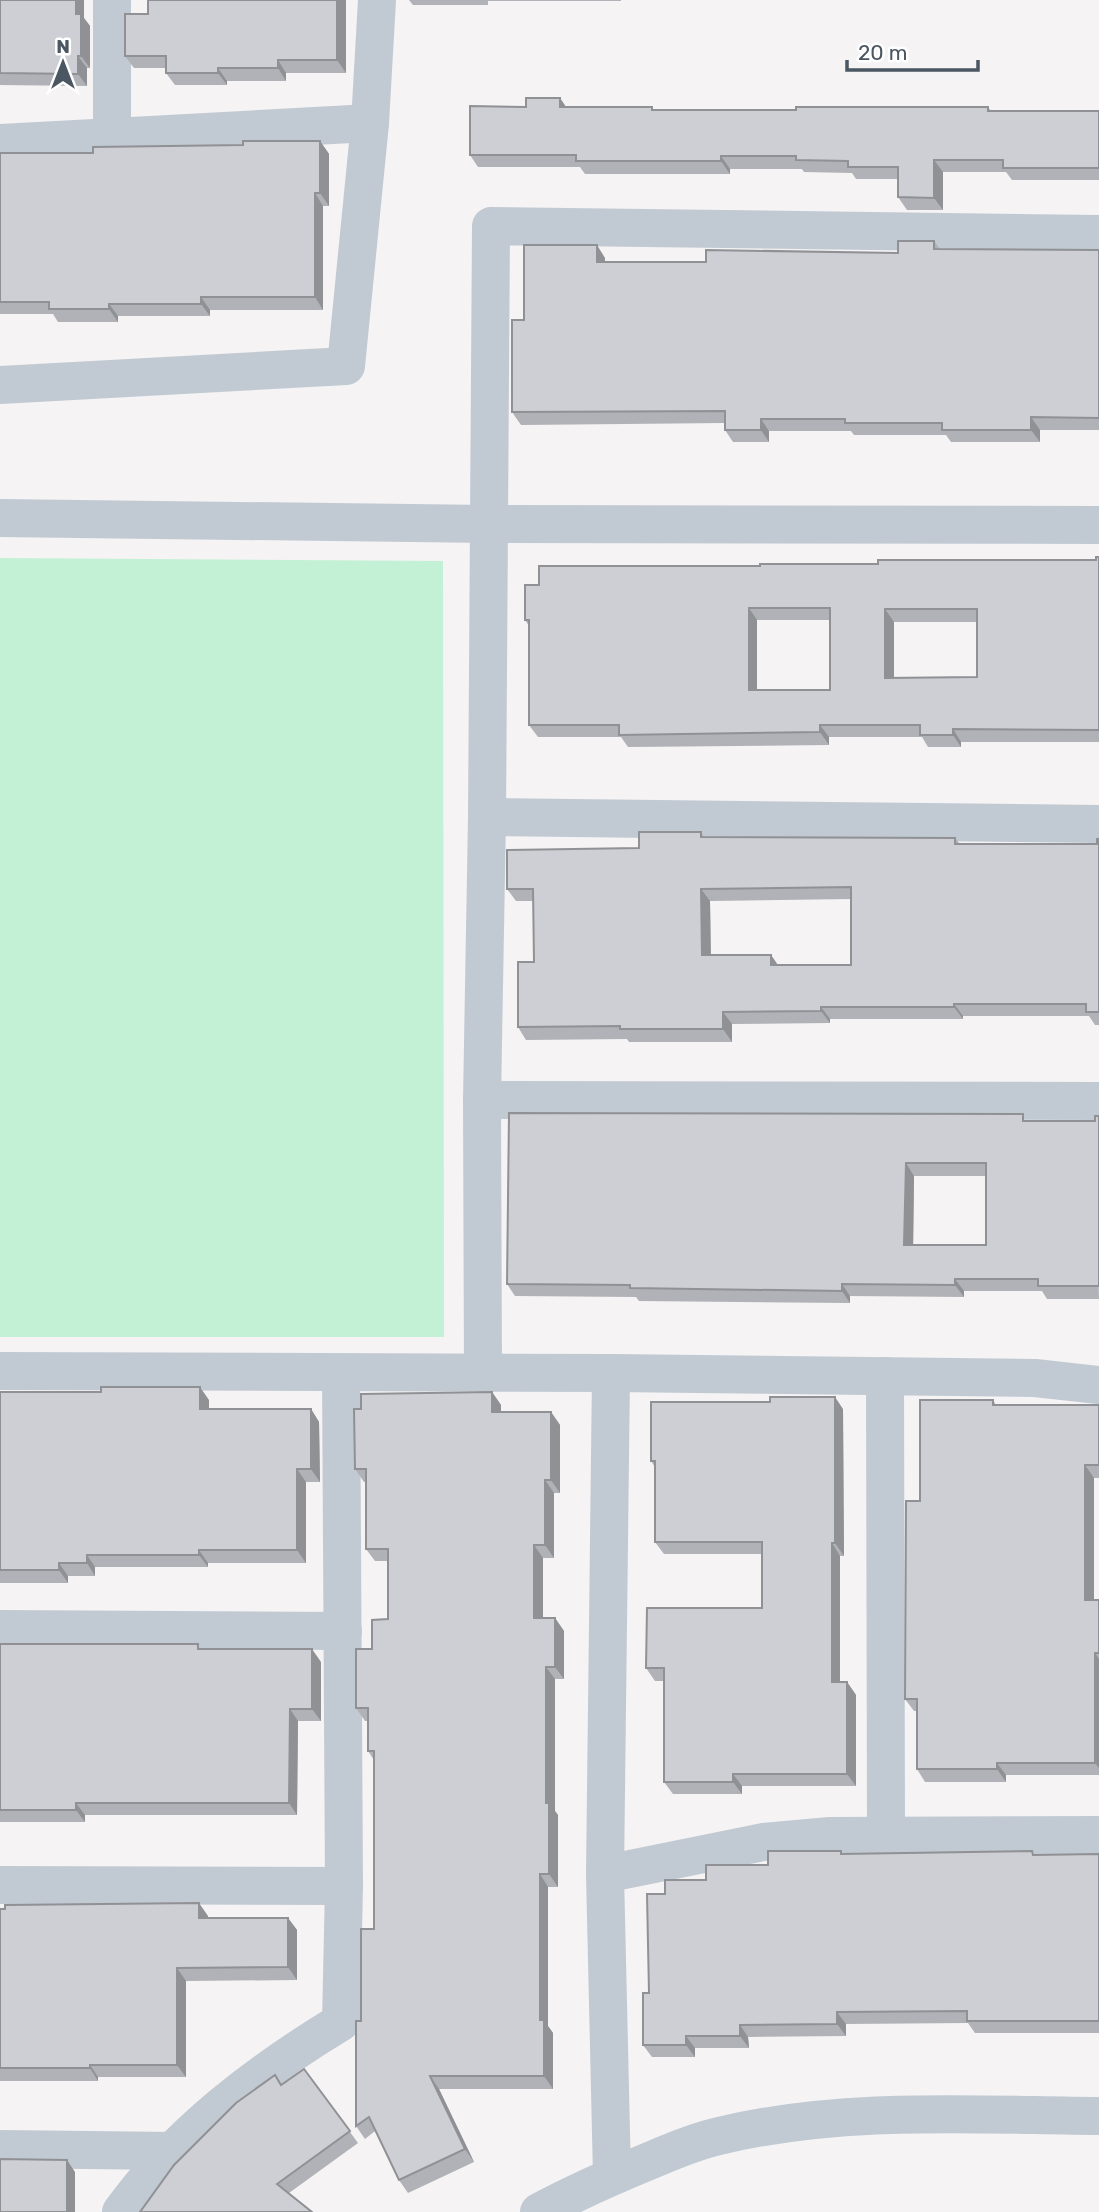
<svg xmlns="http://www.w3.org/2000/svg" width="1099" height="2212" font-family="Rubik,sans-serif">
<rect width="100%" height="100%" fill="#f5f3f3"/>
<polygon fill="#c3f1d5" points="0,558 443,561 444,1337 0,1337"/>
<g fill="none" stroke-linecap="round" stroke-linejoin="round">
<g stroke="#c1cad2" stroke-width="38">
<polyline points="112,0 112,137"/>
<polyline points="0,143 370,123"/>
<polyline points="0,385 346,366 370,123 377,0"/>
<polyline points="0,518 489,524 1099,525"/>
<polyline points="487,817 1099,824"/>
<polyline points="482,1100 1099,1101"/>
<polyline points="0,1371 611,1373 1035,1378 1099,1385"/>
<polyline points="483,1373 482,1100 487,817 491,226 1099,234"/>
<polyline points="611,1373 605,1874 612,2176"/>
<polyline points="885,1376 886,1836"/>
<polyline points="0,1629 343,1631"/>
<polyline points="605,1874 763,1842 830,1836 1099,1835"/>
<polyline points="0,1885 344,1886"/>
<polyline points="0,2149 174,2151"/>
<path d="M121,2212c58,-80 136,-139 220,-190l3,-136 -3,-513"/>
<path d="M539,2212c37,-20 76,-37 115,-53 21,-9 43,-18 65,-23 124,-30 254,-21 380,-20"/>
</g>
</g>
<g fill="#b0b2b7" fill-rule="evenodd">
<polygon points="0,0 84,0 84,18 90,26 90,68 87,68 87,86 0,85"/>
<polygon points="346,0 346,73 286,73 286,81 227,81 227,85 175,85 166,73 166,68 134,68 125,56 148,14"/>
<polygon points="409,0 621,0 621,1 488,1 488,5 413,5"/>
<polygon points="560,98 566,107 655,110 796,110 988,107 991,111 1099,111 1099,180 1012,180 1006,172 943,172 943,210 907,210 898,197 898,179 856,179 852,173 804,172 802,169 730,169 730,174 585,174 580,167 478,167 470,155 526,107"/>
<polygon points="320,141 329,154 329,206 323,206 323,310 210,310 210,316 118,316 118,322 58,322 53,314 0,314 0,153 93,153"/>
<polygon points="934,241 940,249 1099,250 1099,430 1040,430 1040,442 951,442 946,435 854,435 851,431 769,431 769,442 733,442 725,430 725,423 521,425 512,412 524,320 605,258 605,262 706,262 898,253"/>
<path d="M1099,557v185h-138v5h-33l-6,-10h-93v8l-201,2 -7,-10h-83l-9,-12v-99l-4,-6 14,-35 221,-19 336,-6zM757,620h73v70h-73zM894,622h83v55l-83,1z"/>
<path d="M701,832l3,5 251,1 5,6h137l2,-5v186h-4l-6,-9h-126v3h-133v4l-98,1v18h-103l-2,-3 -101,1 -8,-13 16,-65 -1,-61h-17l-9,-12 132,-41zM851,899v66h-73l-7,-10h-60l-1,-54z"/>
<path d="M1028,1121h67l4,178h-52l-5,-8h-78v6l-114,-1v7l-211,-2 -3,-4 -121,-1 -8,-12zM914,1176h72v69h-73z"/>
<polygon points="0,1392 209,1400 209,1409 311,1409 319,1422 320,1482 306,1482 306,1563 208,1563 208,1567 95,1567 95,1576 68,1576 68,1583 0,1583"/>
<polygon points="492,1392 501,1405 501,1412 551,1412 560,1425 560,1493 554,1493 554,1558 543,1558 543,1618 555,1618 564,1631 564,1679 555,1679 555,1811 558,1815 558,1887 548,1887 548,2026 553,2033 553,2089 439,2089 474,2162 408,2193 399,2180 375,2131 365,2139 356,2126 361,2021 374,1929 374,1760 368,1751 368,1721 365,1721 356,1708 372,1649 388,1619 388,1561 375,1561 366,1549 366,1482 364,1482 355,1469 361,1409"/>
<polygon points="993,1400 996,1405 1099,1405 1099,1478 1094,1478 1094,1600 1099,1600 1099,1775 1006,1775 1006,1782 925,1782 917,1769 917,1711 914,1711 905,1699 920,1501"/>
<polygon points="843,1409 844,1556 840,1556 840,1682 847,1682 856,1695 856,1786 742,1786 742,1794 673,1794 664,1782 664,1681 655,1681 646,1668 762,1608 762,1554 664,1554 655,1542 655,1467 651,1461"/>
<polygon points="0,1644 202,1649 321,1662 321,1721 298,1721 297,1815 85,1815 85,1822 0,1822"/>
<polygon points="843,1854 1099,1854 1099,2033 975,2033 968,2023 846,2024 846,2036 748,2037 749,2048 695,2048 695,2057 652,2057 643,2045 649,1993 665,1894 706,1880 768,1865"/>
<polygon points="0,1909 208,1916 208,1918 288,1918 297,1930 297,1980 186,1981 186,2077 98,2077 98,2081 0,2081"/>
<polygon points="304,2069 358,2143 289,2193 140,2212 281,2085"/>
</g>
<g fill="#909195">
<polygon points="76,0 84,0 84,18 90,26 90,68 81,56 76,14"/>
<polygon points="337,0 346,0 346,73 337,60"/>
<polygon points="78,56 87,68 87,86 78,74"/>
<polygon points="278,60 286,73 286,81 278,68"/>
<polygon points="218,68 227,81 227,85 218,73"/>
<polygon points="560,98 568,110 560,107"/>
<polygon points="320,141 329,154 329,206 320,193"/>
<polygon points="721,156 730,169 730,174 721,161"/>
<polygon points="934,160 943,172 943,210 934,198"/>
<polygon points="315,193 323,206 323,310 315,297"/>
<polygon points="597,245 605,258 605,274 597,262"/>
<polygon points="201,297 210,310 210,316 201,304"/>
<polygon points="109,304 118,316 118,322 109,309"/>
<polygon points="1031,417 1040,430 1040,442 1031,430"/>
<polygon points="761,419 769,431 769,442 761,430"/>
<polygon points="749,608 757,620 757,702 749,690"/>
<polygon points="885,609 894,622 894,690 885,678"/>
<polygon points="820,725 829,737 829,745 820,732"/>
<polygon points="953,729 961,742 961,747 953,735"/>
<polygon points="701,889 710,901 711,967 702,955"/>
<polygon points="771,955 779,967 771,965"/>
<polygon points="954,1004 963,1016 963,1019 954,1007"/>
<polygon points="821,1007 830,1019 830,1023 821,1011"/>
<polygon points="723,1012 732,1024 732,1042 723,1029"/>
<polygon points="906,1163 914,1176 913,1258 904,1245"/>
<polygon points="955,1279 964,1291 964,1297 955,1285"/>
<polygon points="842,1284 850,1296 850,1303 842,1291"/>
<polygon points="200,1387 209,1400 209,1422 200,1409"/>
<polygon points="492,1392 501,1405 501,1425 492,1412"/>
<polygon points="835,1397 843,1409 844,1556 835,1543"/>
<polygon points="311,1409 319,1422 320,1482 311,1469"/>
<polygon points="551,1412 560,1425 560,1493 551,1480"/>
<polygon points="1085,1465 1094,1478 1094,1613 1085,1600"/>
<polygon points="297,1469 306,1482 306,1563 297,1550"/>
<polygon points="545,1480 554,1493 554,1558 545,1545"/>
<polygon points="832,1543 840,1556 840,1695 832,1682"/>
<polygon points="534,1545 543,1558 543,1631 534,1618"/>
<polygon points="199,1550 208,1563 208,1567 199,1555"/>
<polygon points="87,1555 95,1567 95,1576 87,1563"/>
<polygon points="59,1563 68,1576 68,1583 59,1570"/>
<polygon points="555,1618 564,1631 564,1679 555,1667"/>
<polygon points="312,1649 321,1662 321,1721 312,1709"/>
<polygon points="1095,1653 1099,1659 1099,1768 1095,1763"/>
<polygon points="546,1667 555,1679 555,1811 558,1815 558,1887 549,1874 546,1803"/>
<polygon points="847,1682 856,1695 856,1786 847,1774"/>
<polygon points="290,1709 298,1721 297,1815 289,1803"/>
<polygon points="997,1763 1006,1775 1006,1782 997,1769"/>
<polygon points="733,1774 742,1786 742,1794 733,1782"/>
<polygon points="76,1803 85,1815 85,1822 76,1810"/>
<polygon points="540,1874 548,1887 548,2026 553,2033 553,2089 544,2076 540,2020"/>
<polygon points="199,1903 208,1916 208,1930 199,1918"/>
<polygon points="288,1918 297,1930 297,1980 288,1967"/>
<polygon points="177,1968 186,1981 186,2077 177,2065"/>
<polygon points="837,2012 846,2024 846,2036 837,2024"/>
<polygon points="740,2025 748,2037 749,2048 740,2036"/>
<polygon points="686,2036 695,2048 695,2057 686,2045"/>
<polygon points="90,2065 98,2077 98,2081 90,2068"/>
<polygon points="430,2076 439,2089 474,2162 465,2149"/>
<polygon points="67,2160 75,2172 75,2212 67,2212"/>
</g>
<g fill="#cdcfd5" stroke="#909195" stroke-width="2" fill-rule="evenodd">
<polygon points="0,0 76,0 76,14 81,14 81,56 78,56 78,74 0,73"/>
<polygon points="148,0 337,0 337,60 278,60 278,68 218,68 218,73 166,73 166,56 125,56 125,14 148,14"/>
<polygon points="526,98 560,98 560,107 652,107 652,110 796,110 796,107 988,107 988,111 1099,111 1099,168 1003,168 1003,160 934,160 934,198 898,197 898,167 848,167 848,161 796,160 796,156 721,156 721,161 576,161 576,155 470,155 470,106 526,107"/>
<polygon points="243,141 320,141 320,193 315,193 315,297 201,297 201,304 109,304 109,309 49,309 49,302 0,302 0,153 93,153 93,147 243,145"/>
<polygon points="898,241 934,241 934,249 1099,250 1099,418 1031,417 1031,430 942,430 942,423 845,423 845,419 761,419 761,430 725,430 725,411 512,412 512,320 524,320 524,245 597,245 597,262 706,262 706,250 898,253"/>
<path d="M1096,557h3v173l-146,-1v6h-33v-10h-100v7l-201,3v-10h-90v-105h-4v-35h14v-19h221v-2h118v-4h218zM749,608h81v82h-81zM885,609h92v68l-92,1z"/>
<path d="M639,832h62v5l254,1v6h142v-5h2v173h-13v-8h-132v3h-133v4l-98,1v17h-103v-3l-102,1v-65h16l-1,-73h-26v-39l132,-2zM851,887v78h-80v-10h-69l-1,-66z"/>
<path d="M509,1113l514,1v7h72v-5h4v170h-61v-7h-83v6l-113,-1v7l-212,-3v-3l-123,-1zM906,1163h80v82h-82z"/>
<polygon points="101,1387 200,1387 200,1409 311,1409 311,1469 297,1469 297,1550 199,1550 199,1555 87,1555 87,1563 59,1563 59,1570 0,1570 0,1392 101,1392"/>
<polygon points="492,1392 492,1412 551,1412 551,1480 545,1480 545,1545 534,1545 534,1618 555,1618 555,1667 546,1667 546,1803 549,1803 549,1874 540,1874 540,2020 544,2020 544,2076 430,2076 465,2149 399,2180 369,2117 356,2126 356,2021 361,2021 361,1929 374,1929 374,1751 368,1751 368,1708 356,1708 356,1649 372,1649 372,1620 388,1619 388,1549 366,1549 366,1469 355,1469 354,1409 361,1409 361,1394"/>
<polygon points="770,1397 835,1397 835,1543 832,1543 832,1682 847,1682 847,1774 733,1774 733,1782 664,1782 664,1668 646,1668 647,1608 762,1608 762,1542 655,1542 655,1461 651,1461 651,1402 770,1402"/>
<polygon points="920,1400 993,1400 993,1405 1099,1405 1099,1465 1085,1465 1085,1600 1099,1600 1099,1653 1095,1653 1095,1763 997,1763 997,1769 917,1769 917,1699 905,1699 906,1501 920,1501"/>
<polygon points="0,1644 198,1644 198,1649 312,1649 312,1709 290,1709 289,1803 76,1803 76,1810 0,1810"/>
<polygon points="768,1851 841,1851 841,1854 1032,1851 1033,1855 1099,1854 1099,2021 967,2021 967,2011 837,2012 837,2024 740,2025 740,2036 686,2036 686,2045 643,2045 643,1993 649,1993 647,1894 665,1894 665,1880 706,1880 706,1865 768,1865"/>
<polygon points="199,1903 199,1918 288,1918 288,1967 177,1968 177,2065 90,2065 90,2068 0,2068 0,1909 5,1909 5,1905"/>
<polygon points="304,2069 350,2131 277,2184 312,2212 140,2212 174,2165 236,2103 275,2075 281,2085"/>
<polygon points="0,2159 67,2160 67,2212 0,2212"/>
</g>
<g transform="translate(63 63)" stroke="#ffffff" stroke-width="5" paint-order="stroke">
<path d="M0-5L12 26L0 18L-12 26Z" fill="#4a5661"/>
<text y="-10" font-size="19" font-weight="bold" text-anchor="middle" fill="#4a5661">N</text>
</g>
<path d="M847 60v10h131v-10" fill="none" stroke="#4a5661" stroke-width="3.5"/>
<text x="858" y="60" font-size="21" fill="#4a5661" stroke="#ffffff" stroke-width="5" paint-order="stroke">20 m</text>
</svg>
